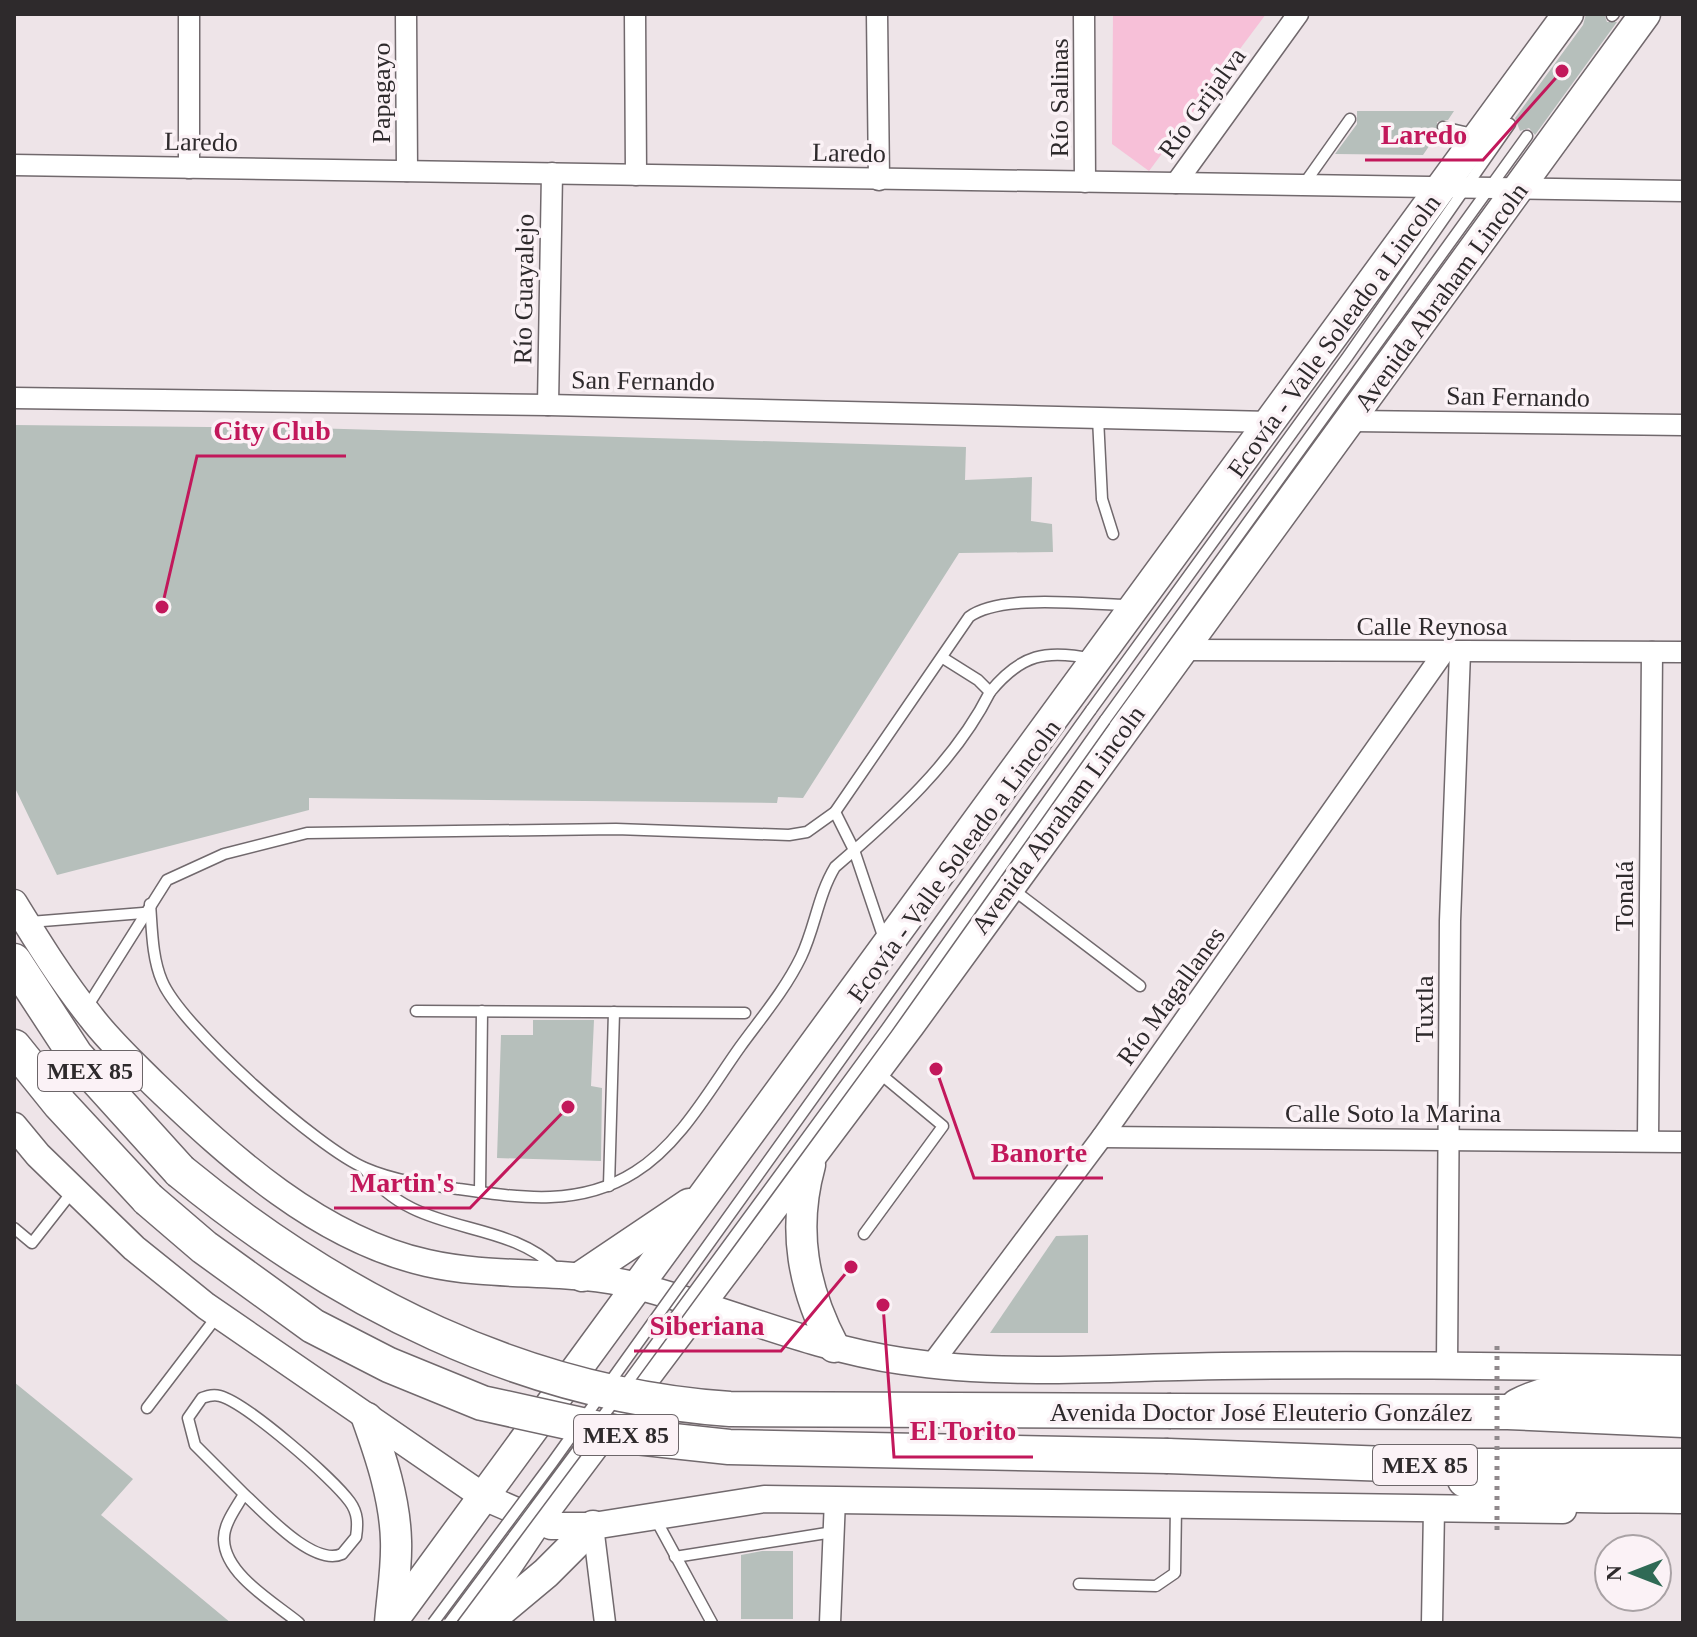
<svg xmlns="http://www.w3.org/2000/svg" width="1697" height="1637" font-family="Georgia,serif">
<rect width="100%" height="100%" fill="#eee4e8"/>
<polygon fill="#f7c0d8" points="1113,14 1266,14 1149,171 1112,144"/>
<g fill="#b6bfbb">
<polygon points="1586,14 1604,14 1607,22 1617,22 1535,135 1529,128 1520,131 1515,118 1583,25"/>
<polygon points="1357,111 1454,111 1448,120 1437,122 1438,133 1423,155 1335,154 1357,124"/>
<polygon points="14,425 309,428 966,447 965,480 1032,477 1031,521 1052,524 1053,552 959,553 803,798 778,797 777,803 309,798 309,810 57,875 14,786"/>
<polygon points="533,1020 594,1020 591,1086 602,1088 601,1161 497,1158 501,1035 533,1035"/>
<polygon points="1088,1235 1088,1333 990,1333 1056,1236"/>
<polygon points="14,1382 133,1479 101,1515 231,1623 14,1623"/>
<polygon points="762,1551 793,1551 793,1619 741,1619 741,1555"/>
</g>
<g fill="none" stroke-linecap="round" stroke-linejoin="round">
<defs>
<g id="service">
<polyline points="1612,16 1614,14"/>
<polyline points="1443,127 1473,134"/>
<polyline points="1304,184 1350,119"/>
<polyline points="1098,418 1102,499 1113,534"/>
<path d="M990,692c31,-38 56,-43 103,-33"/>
<polyline points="1091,710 1348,356 1510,124"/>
<polyline points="1105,720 1527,136"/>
<polyline points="835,812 854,850 885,942"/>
<polyline points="1011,888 1140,986"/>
<path d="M150,904c2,25 2,54 12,77 19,46 157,168 203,187 30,13 63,17 94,21 62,9 121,18 176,-17 45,-28 75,-83 105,-125 21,-29 45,-57 61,-90 14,-29 17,-62 34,-90 58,-50 120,-105 155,-175l-12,-12 -35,-22"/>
<polyline points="30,922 143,913"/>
<path d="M87,1007l80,-127 57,-26 83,-21 309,-4 173,6 18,-3 28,-20 134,-195c33,-24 120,-12 162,-12"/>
<polyline points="416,1011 745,1013"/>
<path d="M364,1168c51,71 137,47 193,101"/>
<polyline points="609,1186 614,1012"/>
<polyline points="480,1192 482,1011"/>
<polyline points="14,1228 32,1243 72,1192"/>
<polyline points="864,1234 943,1126 878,1072"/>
<polyline points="147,1408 218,1315"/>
<path d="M244,1494c20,18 69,73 98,60l14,-17c2,-13 2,-24 -6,-35 -17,-24 -104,-99 -130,-106 -7,-2 -12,0 -18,2l-14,20 7,27 49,49c-7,13 -21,30 -20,46 1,35 51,63 75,83"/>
<polyline points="655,1518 712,1623"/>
<polyline points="675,1557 833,1532"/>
<polyline points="1079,1584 1156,1586 1175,1573 1176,1507"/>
</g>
<g id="minor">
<polyline points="189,14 189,168"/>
<polyline points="406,14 407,171"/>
<polyline points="635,14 636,175"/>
<polyline points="877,14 879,180"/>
<polyline points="1084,14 1085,182"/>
<polyline points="14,165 1683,191"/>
<polyline points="1176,183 1298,14"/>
<polyline points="14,398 548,405 1270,422"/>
<polyline points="548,405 552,173"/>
<polyline points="1352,421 1683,425"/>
<polyline points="1182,650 1683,652"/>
<polyline points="1102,1137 1683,1142"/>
<polyline points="1648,1141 1652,652"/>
<polyline points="931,1365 1102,1137 1444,652"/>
<polyline points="1447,1367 1450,921 1460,652"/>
<polyline points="593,1526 605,1623"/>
<polyline points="830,1623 835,1499"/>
<polyline points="1432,1623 1434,1509"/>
</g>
<g id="tertiary">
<path d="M14,903c24,39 48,78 77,114 18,24 42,46 63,67 77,74 166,155 273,179 70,16 141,5 210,23 89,23 174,62 265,75 106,16 215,6 321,5 153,-2 307,0 460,3"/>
<polyline points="14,1126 38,1155 134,1248 206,1306 484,1497 551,1526 593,1526 764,1499 1563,1510"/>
</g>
<g id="secondary">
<path d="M810,1165c-18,65 -7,123 24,182"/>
<polyline points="582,1276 689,1204"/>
<path d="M367,1418c14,39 28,81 29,123 1,27 -4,55 -6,82"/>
<polyline points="391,1623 1568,14"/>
<polyline points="468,1623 536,1522 910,1024 1645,14"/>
<polyline points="486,1623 546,1573 593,1526"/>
</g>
<g id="trunk">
<polyline points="14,961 76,1056 180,1171"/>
<polyline points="14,1047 60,1104 148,1199"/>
<path d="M1518,1406c50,-26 111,-18 165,-19"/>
<polyline points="1171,1411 1508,1412 1683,1420"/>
<polyline points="1168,1456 1445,1466 1683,1466"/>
<path d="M1465,1480c46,20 164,14 218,16"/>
</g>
</defs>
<use href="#service" stroke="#71696d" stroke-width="13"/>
<use href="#minor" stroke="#71696d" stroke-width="23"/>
<use href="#tertiary" stroke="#71696d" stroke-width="29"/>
<use href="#secondary" stroke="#71696d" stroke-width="33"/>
<use href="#trunk" stroke="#71696d" stroke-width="37"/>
<use href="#service" stroke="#fff" stroke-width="10"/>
<use href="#minor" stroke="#fff" stroke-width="20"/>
<use href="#tertiary" stroke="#fff" stroke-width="26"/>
<use href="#secondary" stroke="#fff" stroke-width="30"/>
<use href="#trunk" stroke="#fff" stroke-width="34"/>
<defs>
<g id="service-bridge">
<polyline points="624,1387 887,1028 1105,720"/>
<polyline points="433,1623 552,1463 1091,710"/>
<polyline points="449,1623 615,1400"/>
</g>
<g id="trunk-bridge">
<path d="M180,1171c158,130 343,224 550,238l441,2"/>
<polyline points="148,1199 204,1247 313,1326 389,1365 482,1403 636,1437 729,1447 1168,1456"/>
</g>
</defs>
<use href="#service-bridge" stroke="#71696d" stroke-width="13" stroke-linecap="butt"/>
<use href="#trunk-bridge" stroke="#71696d" stroke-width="37" stroke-linecap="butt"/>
<polyline stroke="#90898c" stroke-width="5" stroke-dasharray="4 6" stroke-linecap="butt" points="1497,1346 1497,1533"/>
<use href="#service-bridge" stroke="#fff" stroke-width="10"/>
<use href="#trunk-bridge" stroke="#fff" stroke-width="34"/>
</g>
<g text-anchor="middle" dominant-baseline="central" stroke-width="7" stroke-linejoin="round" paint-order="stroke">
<g fill="#fbf2f6" stroke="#6c6669" stroke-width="2">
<rect x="38" y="1051" width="104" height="40" rx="6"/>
<rect x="574" y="1415" width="104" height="40" rx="6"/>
<rect x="1373" y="1445" width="104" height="40" rx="6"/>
</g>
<g font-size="24" font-weight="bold" fill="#2e2a2c">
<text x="90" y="1071">MEX 85</text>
<text x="626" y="1435">MEX 85</text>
<text x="1425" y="1465">MEX 85</text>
</g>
<g font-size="26" fill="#2e2a2c" stroke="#fbf2f6">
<text transform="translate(381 93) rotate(-90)">Papagayo</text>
<text transform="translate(1059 98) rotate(-90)">Río Salinas</text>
<text transform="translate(1202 103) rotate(-54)">Río Grijalva</text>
<text transform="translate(201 142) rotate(1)">Laredo</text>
<text transform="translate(849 153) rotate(1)">Laredo</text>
<text transform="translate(524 289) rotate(-89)">Río Guayalejo</text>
<text transform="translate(1441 297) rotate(-54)">Avenida Abraham Lincoln</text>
<text transform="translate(1334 336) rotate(-54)">Ecovía - Valle Soleado a Lincoln</text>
<text transform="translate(643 381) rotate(1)">San Fernando</text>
<text transform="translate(1518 397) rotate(1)">San Fernando</text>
<text x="1432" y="626">Calle Reynosa</text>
<text transform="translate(1058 820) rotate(-54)">Avenida Abraham Lincoln</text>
<text transform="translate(954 861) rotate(-54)">Ecovía - Valle Soleado a Lincoln</text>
<text transform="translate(1624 896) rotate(-90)">Tonalá</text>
<text transform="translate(1171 996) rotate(-54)">Río Magallanes</text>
<text transform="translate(1424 1009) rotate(-90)">Tuxtla</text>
<text x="1393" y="1113">Calle Soto la Marina</text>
<text x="1261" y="1412">Avenida Doctor José Eleuterio González</text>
</g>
</g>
<path fill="none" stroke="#c2185b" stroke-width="3" d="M1562 71L1483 160H1365M162 607L197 456H346M936 1069L974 1178H1103M568 1107L470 1208H334M851 1267L781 1351H634M883 1305L894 1457H1033"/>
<g fill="#c2185b" stroke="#fbf2f6" stroke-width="3">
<circle cx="1562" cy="71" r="8"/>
<circle cx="162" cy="607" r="8"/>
<circle cx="936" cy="1069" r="8"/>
<circle cx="568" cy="1107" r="8"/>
<circle cx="851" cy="1267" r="8"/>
<circle cx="883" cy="1305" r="8"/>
</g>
<g font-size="28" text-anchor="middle" font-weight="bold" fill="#c2185b" stroke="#fbf2f6" stroke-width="7" stroke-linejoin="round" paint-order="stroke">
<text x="1424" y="144">Laredo</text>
<text x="272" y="440">City Club</text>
<text x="1039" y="1162">Banorte</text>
<text x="402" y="1192">Martin's</text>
<text x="707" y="1335">Siberiana</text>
<text x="963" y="1440">El Torito</text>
</g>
<rect width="1697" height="1637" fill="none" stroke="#2e2a2c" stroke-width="32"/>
<g transform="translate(1633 1573) rotate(270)"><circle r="38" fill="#fbf2f6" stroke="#a9a2a5" stroke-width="2"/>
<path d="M0-6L14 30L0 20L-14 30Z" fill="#2f6a55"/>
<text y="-12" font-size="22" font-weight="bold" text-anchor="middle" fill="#2e2a2c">N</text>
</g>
</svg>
